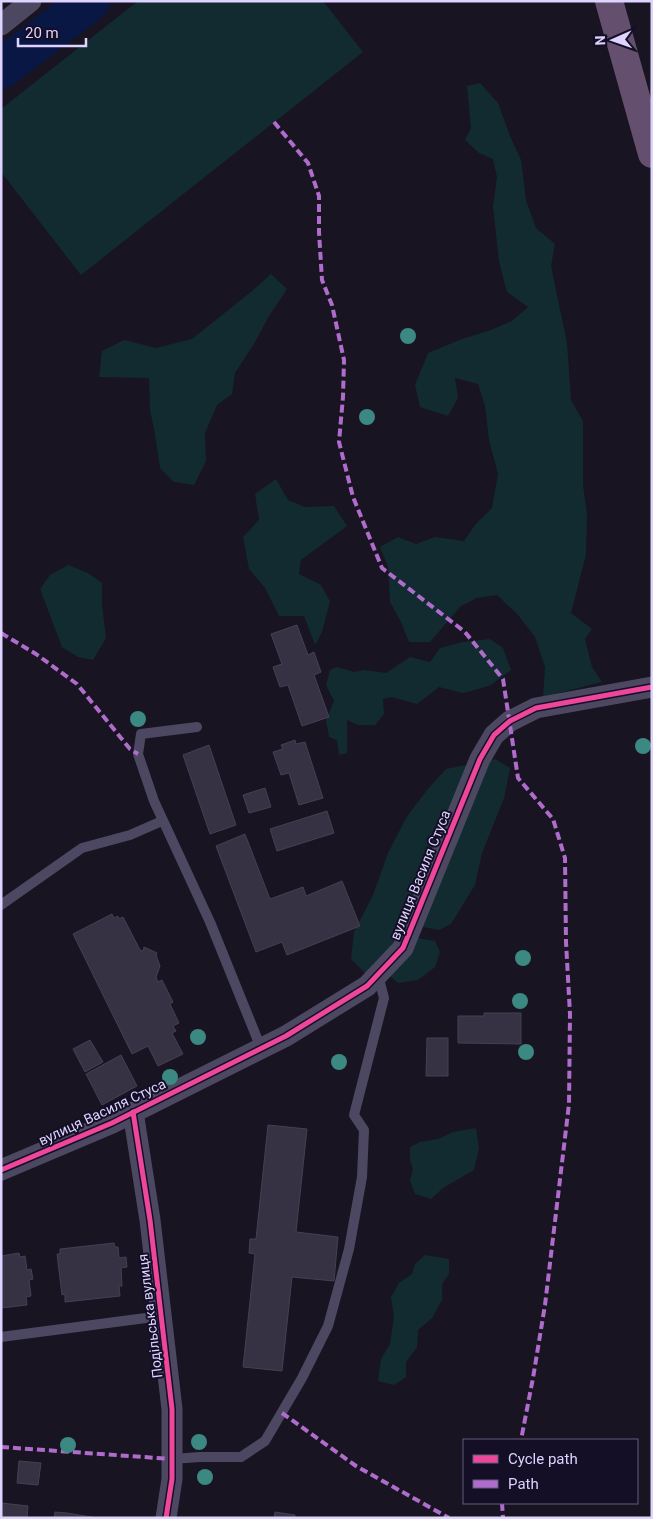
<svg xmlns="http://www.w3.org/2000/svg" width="653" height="1519" font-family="Roboto,sans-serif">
<rect width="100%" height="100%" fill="#181421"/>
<g fill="#122b30">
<polygon points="138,1 323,1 363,52 81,275 1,172 1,109"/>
<polygon points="480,83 498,103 510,136 521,160 526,200 536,228 555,244 551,266 567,343 571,400 583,421 583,485 587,514 586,555 571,613 592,629 585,639 592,667 602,682 543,697 545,667 535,637 518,615 497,595 477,598 461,606 430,642 409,642 401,622 390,602 388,567 380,547 398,537 416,544 435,537 464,541 475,525 492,508 498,474 489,440 485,406 478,384 455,378 458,398 448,416 420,407 415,385 428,353 462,339 491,330 512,321 528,307 507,292 499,262 493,207 497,177 493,159 479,153 465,140 471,128 467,86"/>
<polygon points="271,274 287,289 269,316 254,344 235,373 232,394 217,405 205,433 206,461 194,485 174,482 160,468 155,434 150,410 149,378 99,377 102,351 124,340 156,348 192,339 252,291"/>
<polygon points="276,479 288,500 305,507 334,506 347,526 301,560 299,574 321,585 330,601 322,632 315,645 304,616 279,616 265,588 249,569 243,537 259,520 255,494"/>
<polygon points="68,565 88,573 102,583 102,605 106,638 93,660 78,657 62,647 40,589 50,575"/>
<polygon points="490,639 503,648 511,670 491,685 468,692 462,693 439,687 417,704 391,697 383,699 384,714 375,725 358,725 347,720 347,753 339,755 337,740 329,737 326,720 334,701 326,685 330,670 337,667 354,672 364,670 386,673 410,657 430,662 440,648 463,642"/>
<path d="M495,759l15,9 -6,30 -22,55 -7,32 -24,39 -12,6 -16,-3 -13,-13c-11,7 -12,13 -10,25l18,-1 17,3 5,11 -5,15 -17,13 -20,3 -8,-7 -24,-2 -15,-15 3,-27 19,-37 15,-42 18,-35 21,-28 19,-21z"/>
<polygon points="476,1128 479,1149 474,1170 443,1188 431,1199 415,1194 410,1181 413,1169 410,1160 410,1147 420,1142 438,1139 453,1132"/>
<polygon points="425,1255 449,1259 449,1274 442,1284 442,1300 432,1318 418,1330 417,1347 406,1362 406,1377 394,1385 378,1381 381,1359 390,1344 394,1317 391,1297 399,1283 412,1274 415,1264"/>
</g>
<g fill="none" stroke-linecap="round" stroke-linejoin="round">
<polyline stroke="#091744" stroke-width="40" points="1,69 90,1"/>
</g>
<g fill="#373243" stroke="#453f56">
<polygon points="297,625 308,655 314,652 321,672 314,675 329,717 302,726 288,685 280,687 273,667 282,664 271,634"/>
<polygon points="295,740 296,744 305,742 323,798 299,805 289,773 281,775 273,752 283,749 281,745"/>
<polygon points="209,745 236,825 210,834 183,755"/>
<polygon points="265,788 271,807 249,813 243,795"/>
<polygon points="327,811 334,833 277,851 270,829"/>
<polygon points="245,834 270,899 303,887 306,896 342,881 360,926 287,955 282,942 256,952 216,846"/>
<polygon points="112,914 114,918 118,916 119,919 123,917 140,950 143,951 144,947 157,953 156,955 160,966 156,977 158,982 162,980 173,1002 170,1004 179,1023 173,1026 176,1031 172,1033 183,1054 158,1066 148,1046 132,1054 73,934"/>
<polygon points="484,1013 521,1013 521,1044 458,1043 458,1016 484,1016"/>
<polygon points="427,1038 448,1038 448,1076 426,1076"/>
<polygon points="90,1040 103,1062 85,1072 73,1049"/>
<polygon points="121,1055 137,1086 102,1105 86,1074"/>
<polygon points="268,1125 307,1129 296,1232 338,1237 334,1281 292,1277 282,1371 243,1367 255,1254 249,1253 250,1239 256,1239"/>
<polygon points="114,1243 115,1247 118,1247 119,1258 126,1257 127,1267 121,1268 122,1286 119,1286 120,1296 65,1302 65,1294 62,1295 57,1254 60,1254 60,1249"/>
<polygon points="19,1253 20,1257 25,1256 27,1270 31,1269 33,1279 29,1280 31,1296 26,1297 27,1305 1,1308 1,1256"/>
<polygon points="19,1461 41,1463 38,1485 17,1483"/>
<polygon points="2,1503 28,1506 27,1518 1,1518"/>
<polygon points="55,1512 67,1513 97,1518 54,1518"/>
<polygon points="275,1512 295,1515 295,1518 274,1518"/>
</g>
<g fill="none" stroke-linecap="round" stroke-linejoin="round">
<g stroke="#4d4862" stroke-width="10">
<polyline points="197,727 141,734 138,754 154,801 210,922 261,1048"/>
<polyline points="1,905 82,848 130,835 162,821"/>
<polyline points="1,1337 161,1316"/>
<polyline points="172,1459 200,1457 241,1457 265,1441 302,1378 328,1326 349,1249 362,1177 364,1130 354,1115 384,998 378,975"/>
</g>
<g stroke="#4d4862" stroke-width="21">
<polyline points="1,25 31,1"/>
<polyline points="133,1112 150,1220 172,1409 172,1479 166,1518"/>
<polyline points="1,1170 112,1123 286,1036 367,986 403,948 480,759 494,735 510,721 536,708 652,687"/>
</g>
<polyline stroke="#64506e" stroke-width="28" points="609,1 652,154"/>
<g stroke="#b06ccc" stroke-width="4" stroke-dasharray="8 4" stroke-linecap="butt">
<polyline points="274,122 308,163 319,196 319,232 322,280 332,305 344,360 343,397 339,442 353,497 382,568 465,632 503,679 518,778 553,819 565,858 566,942 570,1014 569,1104 545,1305 533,1378 521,1440"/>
<polyline points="1,633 36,654 77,684 130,749 138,754"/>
<polyline points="282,1413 356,1466 449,1518"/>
<polyline points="1,1447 172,1459"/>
<polyline points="502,1503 503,1518"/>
</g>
<defs>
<g id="cycleway">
<polyline points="133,1112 150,1220 172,1409 172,1479 166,1518"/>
<polyline points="1,1170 112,1123 286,1036 367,986 403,948 480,759 494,735 510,721 536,708 652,687"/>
</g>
</defs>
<use href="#cycleway" stroke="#150e27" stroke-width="8"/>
<use href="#cycleway" stroke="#ed469a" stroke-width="5"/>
</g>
<g fill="#3c8883">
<circle cx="408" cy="336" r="8"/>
<circle cx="367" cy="417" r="8"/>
<circle cx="138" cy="719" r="8"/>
<circle cx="643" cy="746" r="8"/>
<circle cx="523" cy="958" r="8"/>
<circle cx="520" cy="1001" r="8"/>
<circle cx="198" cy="1037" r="8"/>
<circle cx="526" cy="1052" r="8"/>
<circle cx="339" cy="1062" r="8"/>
<circle cx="170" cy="1077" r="8"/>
<circle cx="199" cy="1442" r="8"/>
<circle cx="68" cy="1445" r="8"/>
<circle cx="205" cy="1477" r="8"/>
</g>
<g text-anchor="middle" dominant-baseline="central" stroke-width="4" stroke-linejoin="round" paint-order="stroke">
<g font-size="14" fill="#ded4ff" stroke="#150e27">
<text transform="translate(420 875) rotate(-68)">вулиця Василя Стуса</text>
<text transform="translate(102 1112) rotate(-25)">вулиця Василя Стуса</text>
<text transform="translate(150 1316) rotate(-97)">Подільська вулиця</text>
</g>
</g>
<rect width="653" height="1519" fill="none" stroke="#ded4ff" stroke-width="5"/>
<rect x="463" y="1439" width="175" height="65" fill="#150e27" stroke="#655d7d"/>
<rect x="473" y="1455" width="25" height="8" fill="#ed469a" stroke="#655d7d"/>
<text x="508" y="1464" font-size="15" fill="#ded4ff">Cycle path</text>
<rect x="473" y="1480" width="25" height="8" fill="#b06ccc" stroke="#655d7d"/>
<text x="508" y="1489" font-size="15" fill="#ded4ff">Path</text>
<g transform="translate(613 40) rotate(268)" stroke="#150e27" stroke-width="4" paint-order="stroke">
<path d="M0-4L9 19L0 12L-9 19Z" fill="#ded4ff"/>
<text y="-8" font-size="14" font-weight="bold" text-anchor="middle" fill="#ded4ff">N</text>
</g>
<path d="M18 38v8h68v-8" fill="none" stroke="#ded4ff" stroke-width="2.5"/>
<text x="25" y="38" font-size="15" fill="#ded4ff" stroke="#150e27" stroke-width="4" paint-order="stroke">20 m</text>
</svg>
